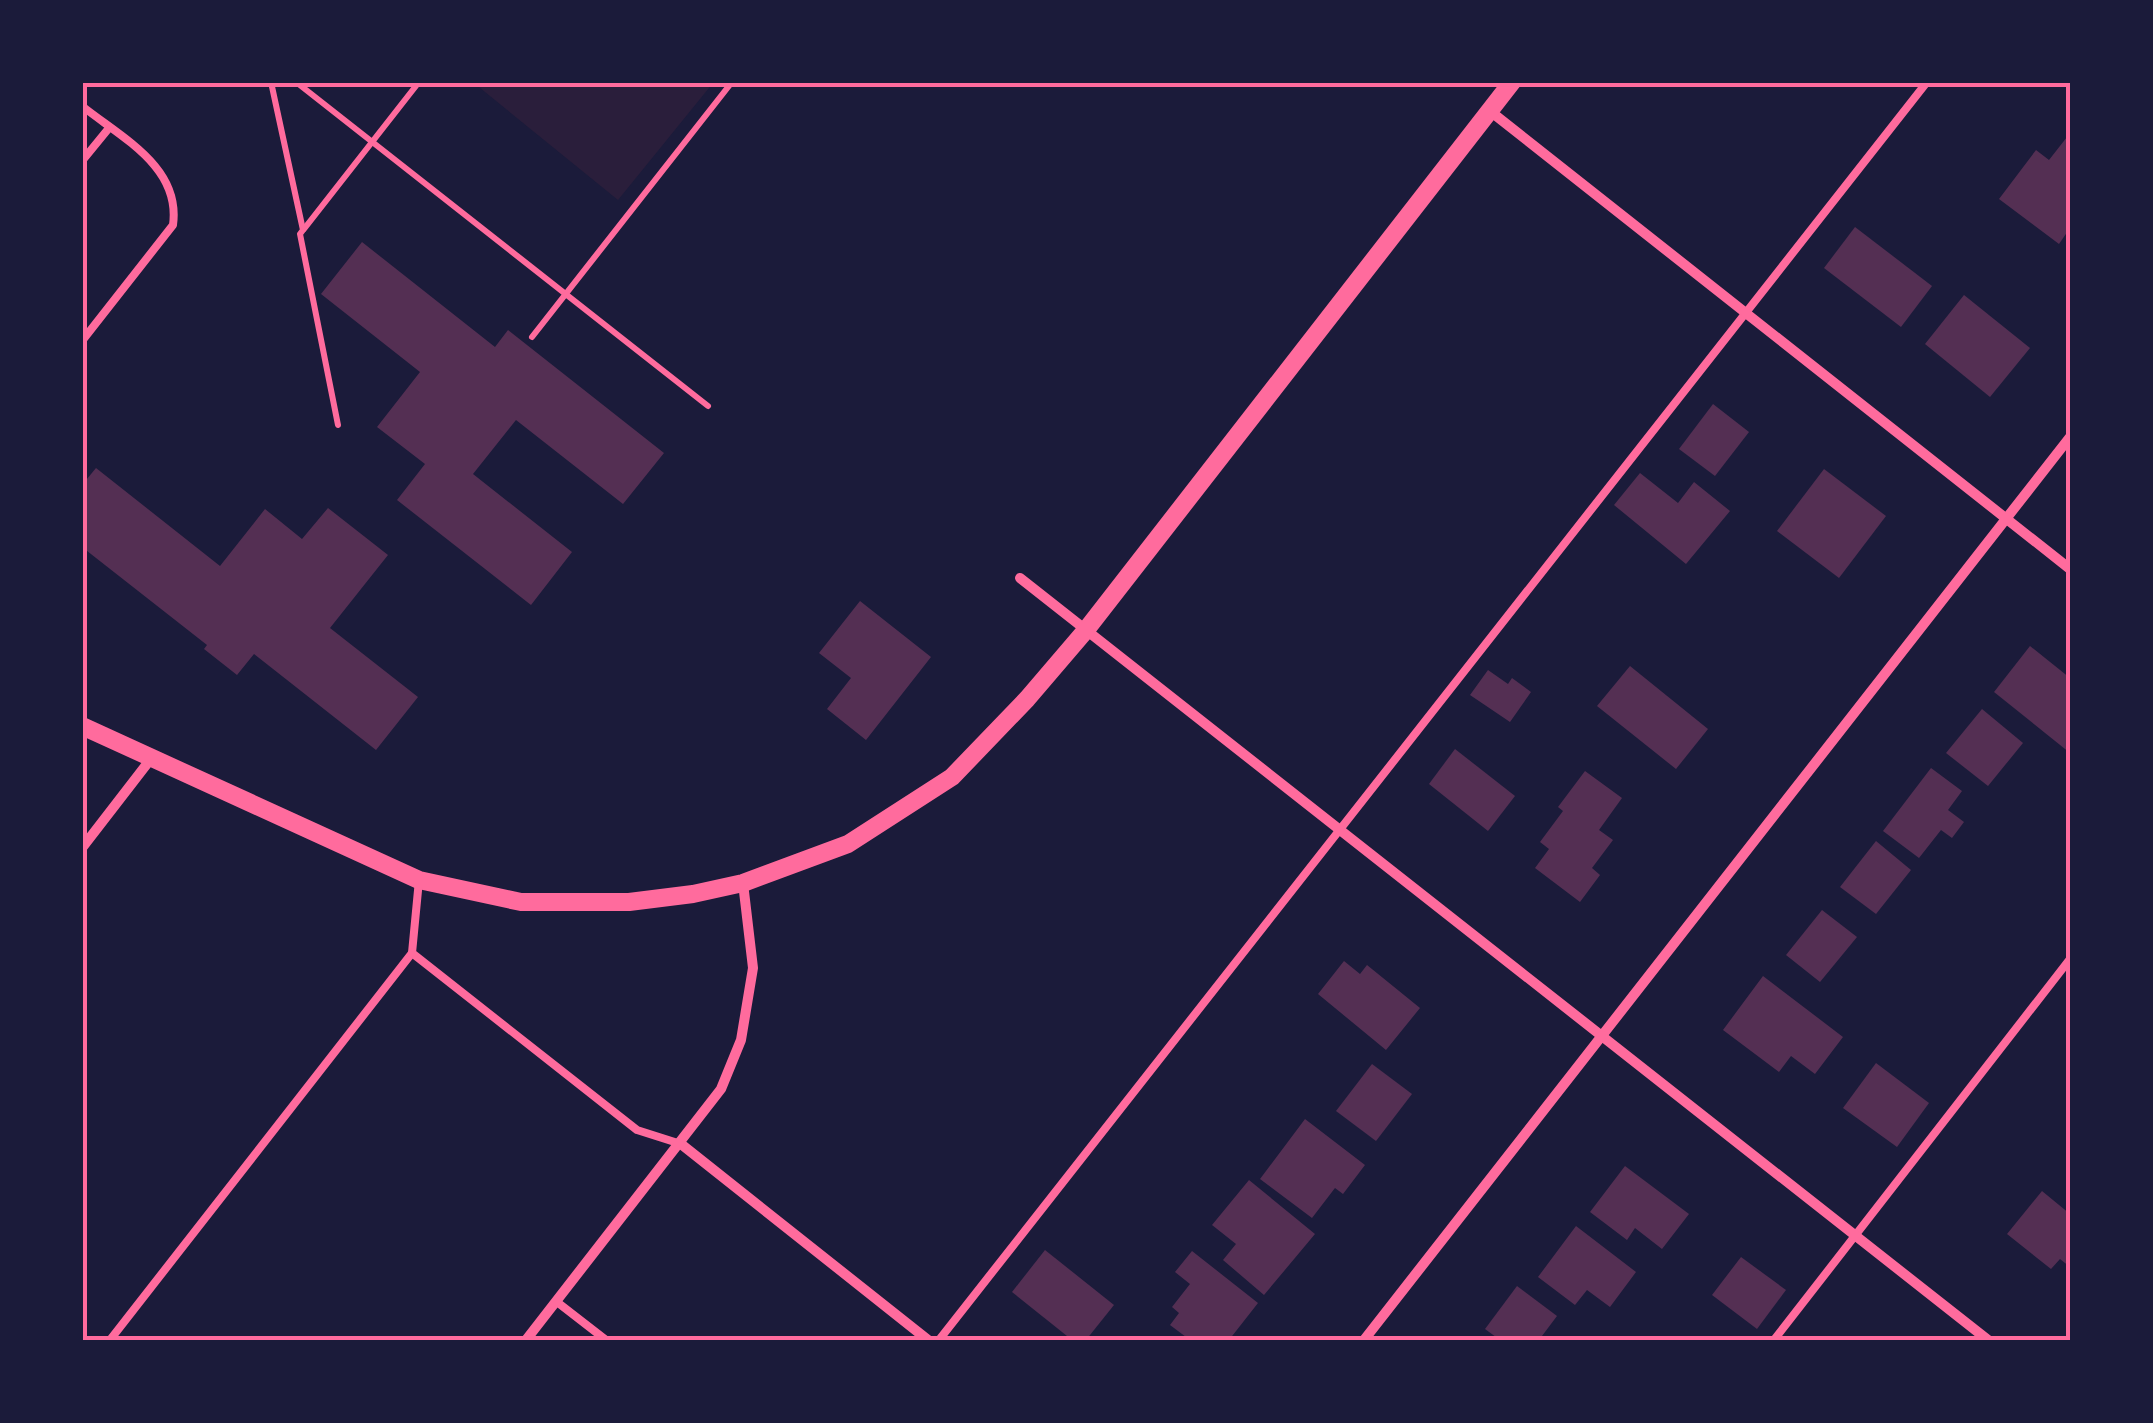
<svg xmlns="http://www.w3.org/2000/svg" width="2153" height="1423" font-family="Helvetica,sans-serif">
<rect width="100%" height="100%" fill="#1b1b3a"/>
<polygon fill="#2a1e3b" points="474,83 713,83 618,200"/>
<g fill="#542f53">
<polygon points="2067,137 2070,140 2070,228 2059,244 1999,199 2036,150 2049,160"/>
<polygon points="1855,227 1932,286 1901,327 1824,268"/>
<polygon points="362,242 495,347 508,330 664,453 623,504 516,420 473,474 572,552 531,605 397,500 425,464 377,427 420,372 321,294"/>
<polygon points="1964,295 2030,348 1990,397 1925,344"/>
<polygon points="1713,404 1749,432 1715,476 1679,449"/>
<polygon points="96,468 220,566 265,509 302,539 328,508 388,555 330,628 418,697 376,750 254,654 237,675 204,649 207,645 82,547 82,485"/>
<polygon points="1824,469 1886,516 1839,578 1777,531"/>
<polygon points="1640,473 1678,503 1694,482 1730,511 1686,564 1614,505"/>
<polygon points="860,601 931,657 866,740 827,709 851,678 819,653"/>
<polygon points="2030,646 2070,678 2070,753 1994,692"/>
<polygon points="1630,666 1708,729 1676,769 1597,706"/>
<polygon points="1488,670 1508,684 1512,678 1531,692 1510,722 1470,695"/>
<polygon points="1982,709 2023,743 1988,786 1946,753"/>
<polygon points="1455,749 1515,796 1488,831 1429,784"/>
<polygon points="1931,768 1962,791 1948,810 1964,822 1952,838 1941,830 1919,858 1883,831"/>
<polygon points="1585,771 1622,798 1599,830 1613,840 1592,868 1600,875 1580,902 1535,868 1549,849 1540,842 1563,811 1558,807"/>
<polygon points="1876,841 1911,870 1876,914 1840,887"/>
<polygon points="1822,910 1857,937 1820,982 1786,955"/>
<polygon points="1344,961 1360,974 1367,965 1420,1008 1386,1050 1318,994"/>
<polygon points="1763,976 1843,1037 1815,1074 1791,1056 1779,1072 1723,1030"/>
<polygon points="1876,1063 1929,1103 1897,1147 1843,1108"/>
<polygon points="1372,1064 1412,1094 1376,1141 1336,1111"/>
<polygon points="1305,1119 1365,1165 1343,1194 1335,1188 1312,1218 1260,1179"/>
<polygon points="1625,1166 1689,1214 1662,1249 1635,1228 1627,1240 1590,1212"/>
<polygon points="1249,1180 1315,1234 1264,1295 1223,1260 1236,1244 1212,1225"/>
<polygon points="2042,1191 2070,1214 2070,1267 2060,1259 2051,1269 2007,1234"/>
<polygon points="1576,1226 1636,1272 1610,1307 1587,1290 1575,1305 1538,1277"/>
<polygon points="1045,1250 1114,1305 1086,1340 1072,1340 1012,1292"/>
<polygon points="1192,1251 1258,1303 1229,1340 1190,1340 1170,1325 1179,1313 1172,1307 1190,1284 1175,1272"/>
<polygon points="1741,1257 1786,1290 1757,1329 1712,1295"/>
<polygon points="1517,1286 1557,1316 1539,1340 1500,1340 1485,1329"/>
</g>
<g fill="none" stroke-linecap="round" stroke-linejoin="round">
<g stroke="#ff6b9d" stroke-width="6">
<polyline points="271,82 303,230 300,234 338,425"/>
<polyline points="296,82 708,406"/>
<polyline points="304,229 419,82"/>
<polyline points="532,337 732,82"/>
</g>
<g stroke="#ff6b9d" stroke-width="8">
<path d="M82,106c40,32 99,61 91,119l-91,116"/>
<polyline points="82,161 109,128"/>
<polyline points="419,880 412,953 637,1130 681,1144"/>
<polyline points="557,1302 606,1340"/>
<polyline points="110,1340 412,953"/>
<polyline points="939,1340 1927,82"/>
<polyline points="1774,1340 2070,959"/>
</g>
<g stroke="#ff6b9d" stroke-width="10">
<polyline points="1490,111 2070,569"/>
<polyline points="1020,578 1988,1340"/>
<polyline points="82,848 150,760"/>
<polyline points="681,1144 928,1340"/>
<polyline points="526,1340 721,1089 741,1040 753,968 743,883"/>
<polyline points="1364,1340 2070,437"/>
</g>
<polyline stroke="#ff6b9d" stroke-width="18" points="82,726 419,880 521,902 629,902 693,894 743,883 848,844 952,777 1027,699 1086,630 1512,82"/>
</g>
<rect width="2153" height="1423" fill="none" stroke="#1b1b3a" stroke-width="170"/>
<rect x="85" y="85" width="1983" height="1253" fill="none" stroke="#ff6b9d" stroke-width="4"/>
</svg>
